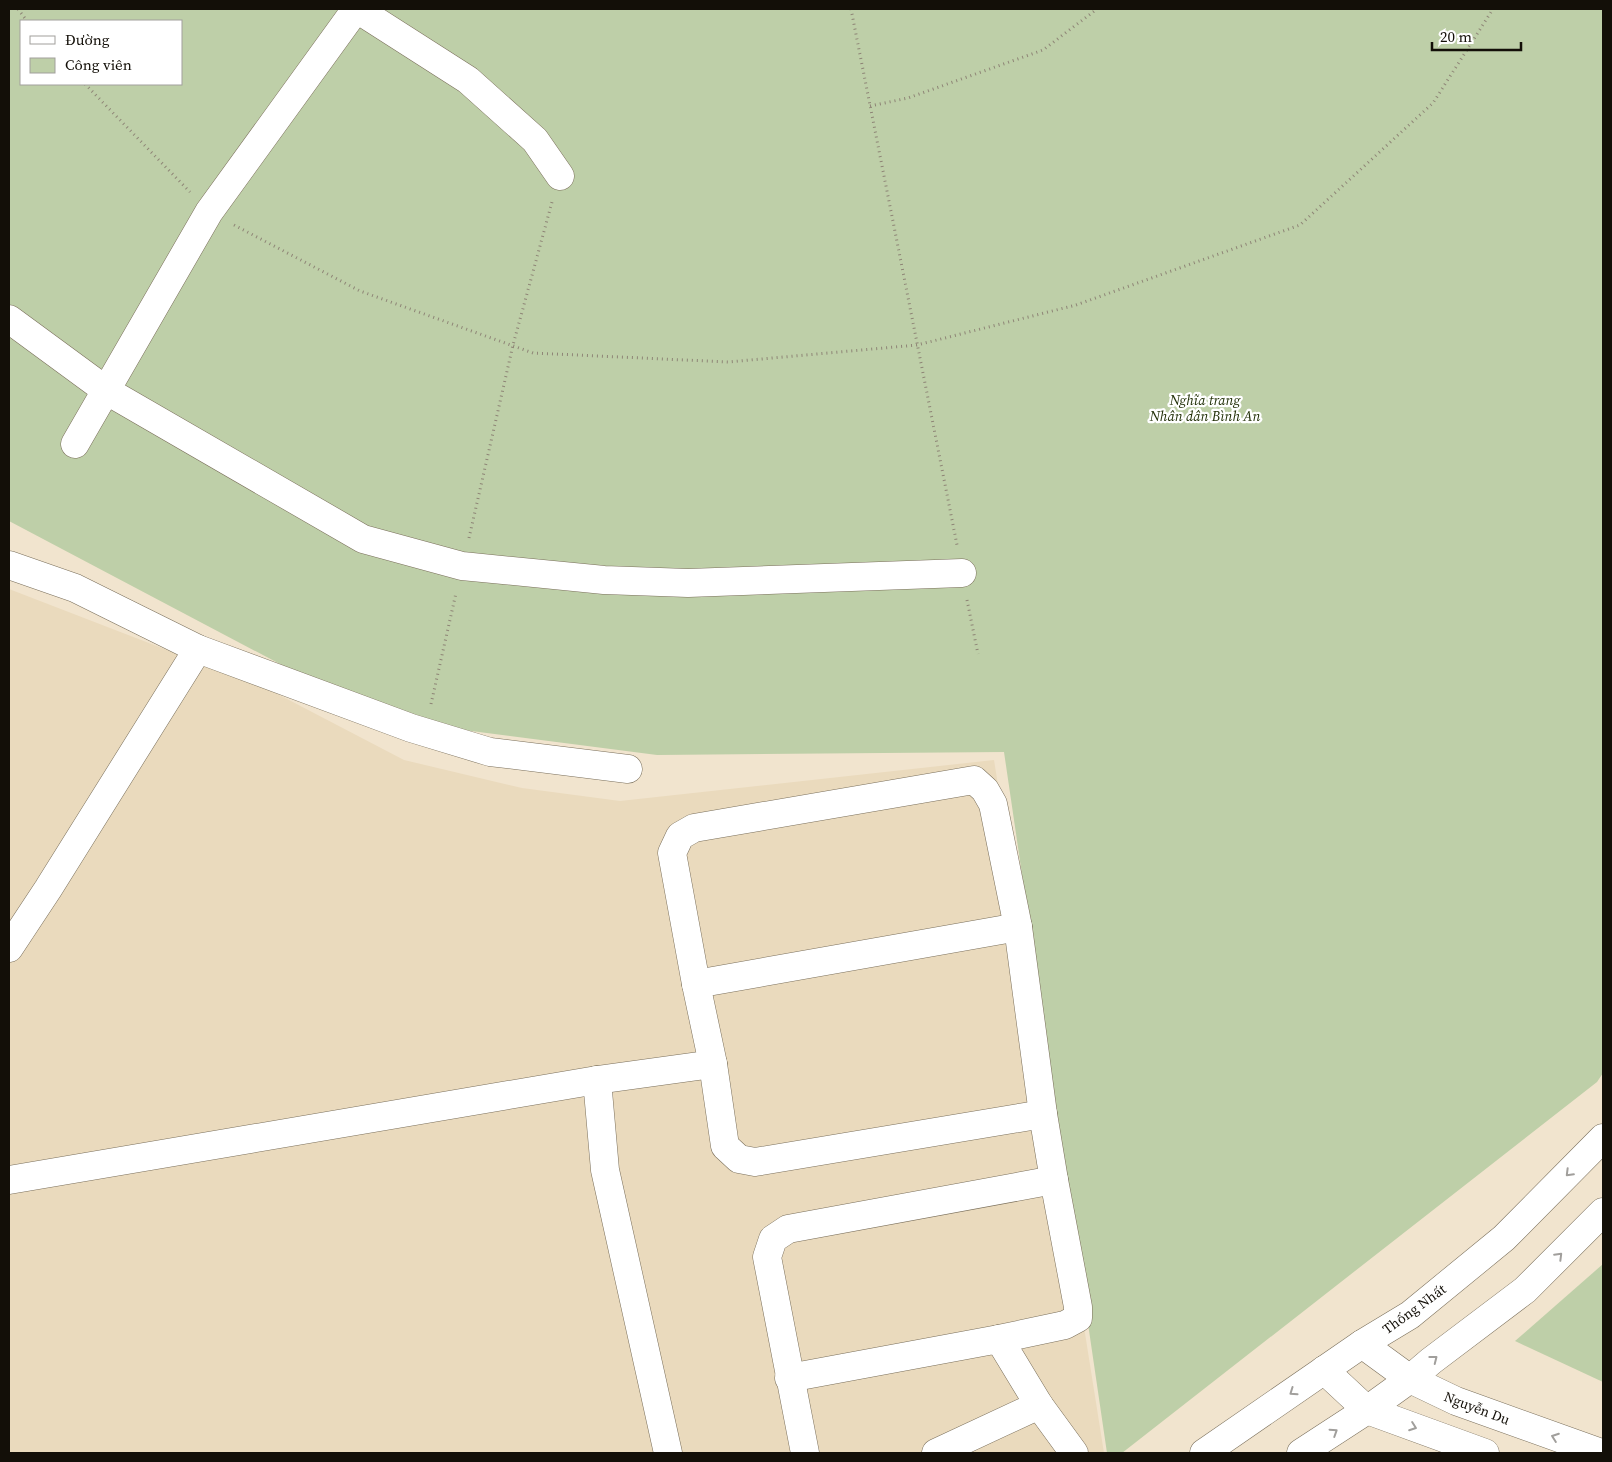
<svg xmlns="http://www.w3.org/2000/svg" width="1612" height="1462" viewBox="0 0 1612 1462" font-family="'Source Serif 4',serif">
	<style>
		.built { fill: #eadabd }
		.green { fill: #becfa8; fill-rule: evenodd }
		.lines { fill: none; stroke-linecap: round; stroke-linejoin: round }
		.minor-casing { stroke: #7a6f5b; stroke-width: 29 }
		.major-casing { stroke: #7a6f5b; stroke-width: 29 }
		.path { stroke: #8e8576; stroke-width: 3; stroke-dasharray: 1 4; stroke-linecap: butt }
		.minor { stroke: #fff; stroke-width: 28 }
		.major { stroke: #fff; stroke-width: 28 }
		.oneway { stroke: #a19f9c }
		.labels { text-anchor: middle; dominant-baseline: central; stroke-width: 4.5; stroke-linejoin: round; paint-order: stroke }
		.park-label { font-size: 14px; font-style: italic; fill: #223008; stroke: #fff }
		.street-label { font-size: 14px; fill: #130f08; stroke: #fff }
	</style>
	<rect width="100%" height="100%" fill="#f1e4ce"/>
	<polygon class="built" points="9,589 167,650 243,676 404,760 522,788 620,801 994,760 1104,1453 9,1453"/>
	<g class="green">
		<path d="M9,9H1603V1073L1597,1082L1122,1453H1107L1004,752L657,755L386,720L9,521ZM21,21H181V84H21Z"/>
		<polygon points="1603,1264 1603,1382 1515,1341"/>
	</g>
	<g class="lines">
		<g class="minor-casing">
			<g id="minor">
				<polyline points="357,9 468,80 535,140 560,176"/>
				<polyline points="9,319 107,391 363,539 462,566 604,580 688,583 962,573"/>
				<polyline points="75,444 209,212 356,9"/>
				<polyline points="9,565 75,588 198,649 411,728 490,752 628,769"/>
				<polyline points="9,948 48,889 198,649"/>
				<polyline points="696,984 672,853 680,836 694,828 974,780 985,790 993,804 1018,927 1043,1114"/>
				<polyline points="597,1080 605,1170 668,1453"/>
				<polyline points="9,1180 597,1080 713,1064"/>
				<polyline points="999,1339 1065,1325 1078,1318 1078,1307 1054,1180 1043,1114 755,1162 739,1159 725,1146 713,1064 696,984 1018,927"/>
				<polyline points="1362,1344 1410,1379 1456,1401 1601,1453"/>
				<polyline points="1324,1370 1367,1410 1485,1453"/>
				<polyline points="789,1378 999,1339 1039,1405 1074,1453"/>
				<polyline points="805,1453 767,1257 773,1239 788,1229 1054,1180"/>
				<polyline points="936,1453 1039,1405"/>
			</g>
		</g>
		<g class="major-casing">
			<g id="major">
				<polyline points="1204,1453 1362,1344 1410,1315 1504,1238 1603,1138"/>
				<polyline points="1301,1453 1367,1410 1410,1379 1431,1361 1525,1290 1603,1212"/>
			</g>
		</g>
		<g class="path">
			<polyline points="18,9 27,21"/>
			<polyline points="851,9 957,545"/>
			<polyline points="85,84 190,192"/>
			<polyline points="870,106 908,98 1043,50 1097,9"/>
			<polyline points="234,225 360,291 533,353 728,362 917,345 1076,305 1300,225 1433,103 1493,9"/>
			<polyline points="469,538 513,345 552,202"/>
			<polyline points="967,600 978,654"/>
			<polyline points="431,704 456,593"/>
		</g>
		<use href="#minor" class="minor"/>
		<use href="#major" class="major"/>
	</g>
	<defs><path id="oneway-chevron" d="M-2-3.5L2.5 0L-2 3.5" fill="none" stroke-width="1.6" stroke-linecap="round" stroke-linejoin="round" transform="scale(1.25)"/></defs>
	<g class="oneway">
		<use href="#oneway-chevron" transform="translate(1569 1173) rotate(135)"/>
		<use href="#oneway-chevron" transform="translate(1559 1256) rotate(-45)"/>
		<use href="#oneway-chevron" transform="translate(1434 1359) rotate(-38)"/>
		<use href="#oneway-chevron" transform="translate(1293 1392) rotate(145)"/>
		<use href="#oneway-chevron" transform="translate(1413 1427) rotate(20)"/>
		<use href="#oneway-chevron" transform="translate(1334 1432) rotate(-33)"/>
		<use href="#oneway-chevron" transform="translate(1555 1437) rotate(-160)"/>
	</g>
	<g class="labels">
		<g class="park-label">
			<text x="1205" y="400">Nghĩa trang<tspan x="1205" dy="16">Nhân dân Bình An</tspan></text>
		</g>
		<g class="street-label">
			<text transform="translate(1414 1309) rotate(-36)">Thống Nhất</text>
			<text transform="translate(1477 1408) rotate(21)">Nguyễn Du</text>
		</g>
	</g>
	<rect width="1612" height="1462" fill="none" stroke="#130f08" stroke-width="20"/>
	<rect x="20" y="20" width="162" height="65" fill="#ffffff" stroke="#a19f9c"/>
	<rect x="30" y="36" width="25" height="8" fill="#ffffff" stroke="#a19f9c"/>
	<text x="65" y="45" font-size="15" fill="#130f08">Đường</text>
	<rect x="30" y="58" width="25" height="15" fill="#becfa8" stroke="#a19f9c"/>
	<text x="65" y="70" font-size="15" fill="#130f08">Công viên</text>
	<path d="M1432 42v8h89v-8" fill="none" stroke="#130f08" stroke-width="2.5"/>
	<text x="1440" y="42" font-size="15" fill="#130f08" stroke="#ffffff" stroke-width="4" paint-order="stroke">20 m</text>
</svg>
